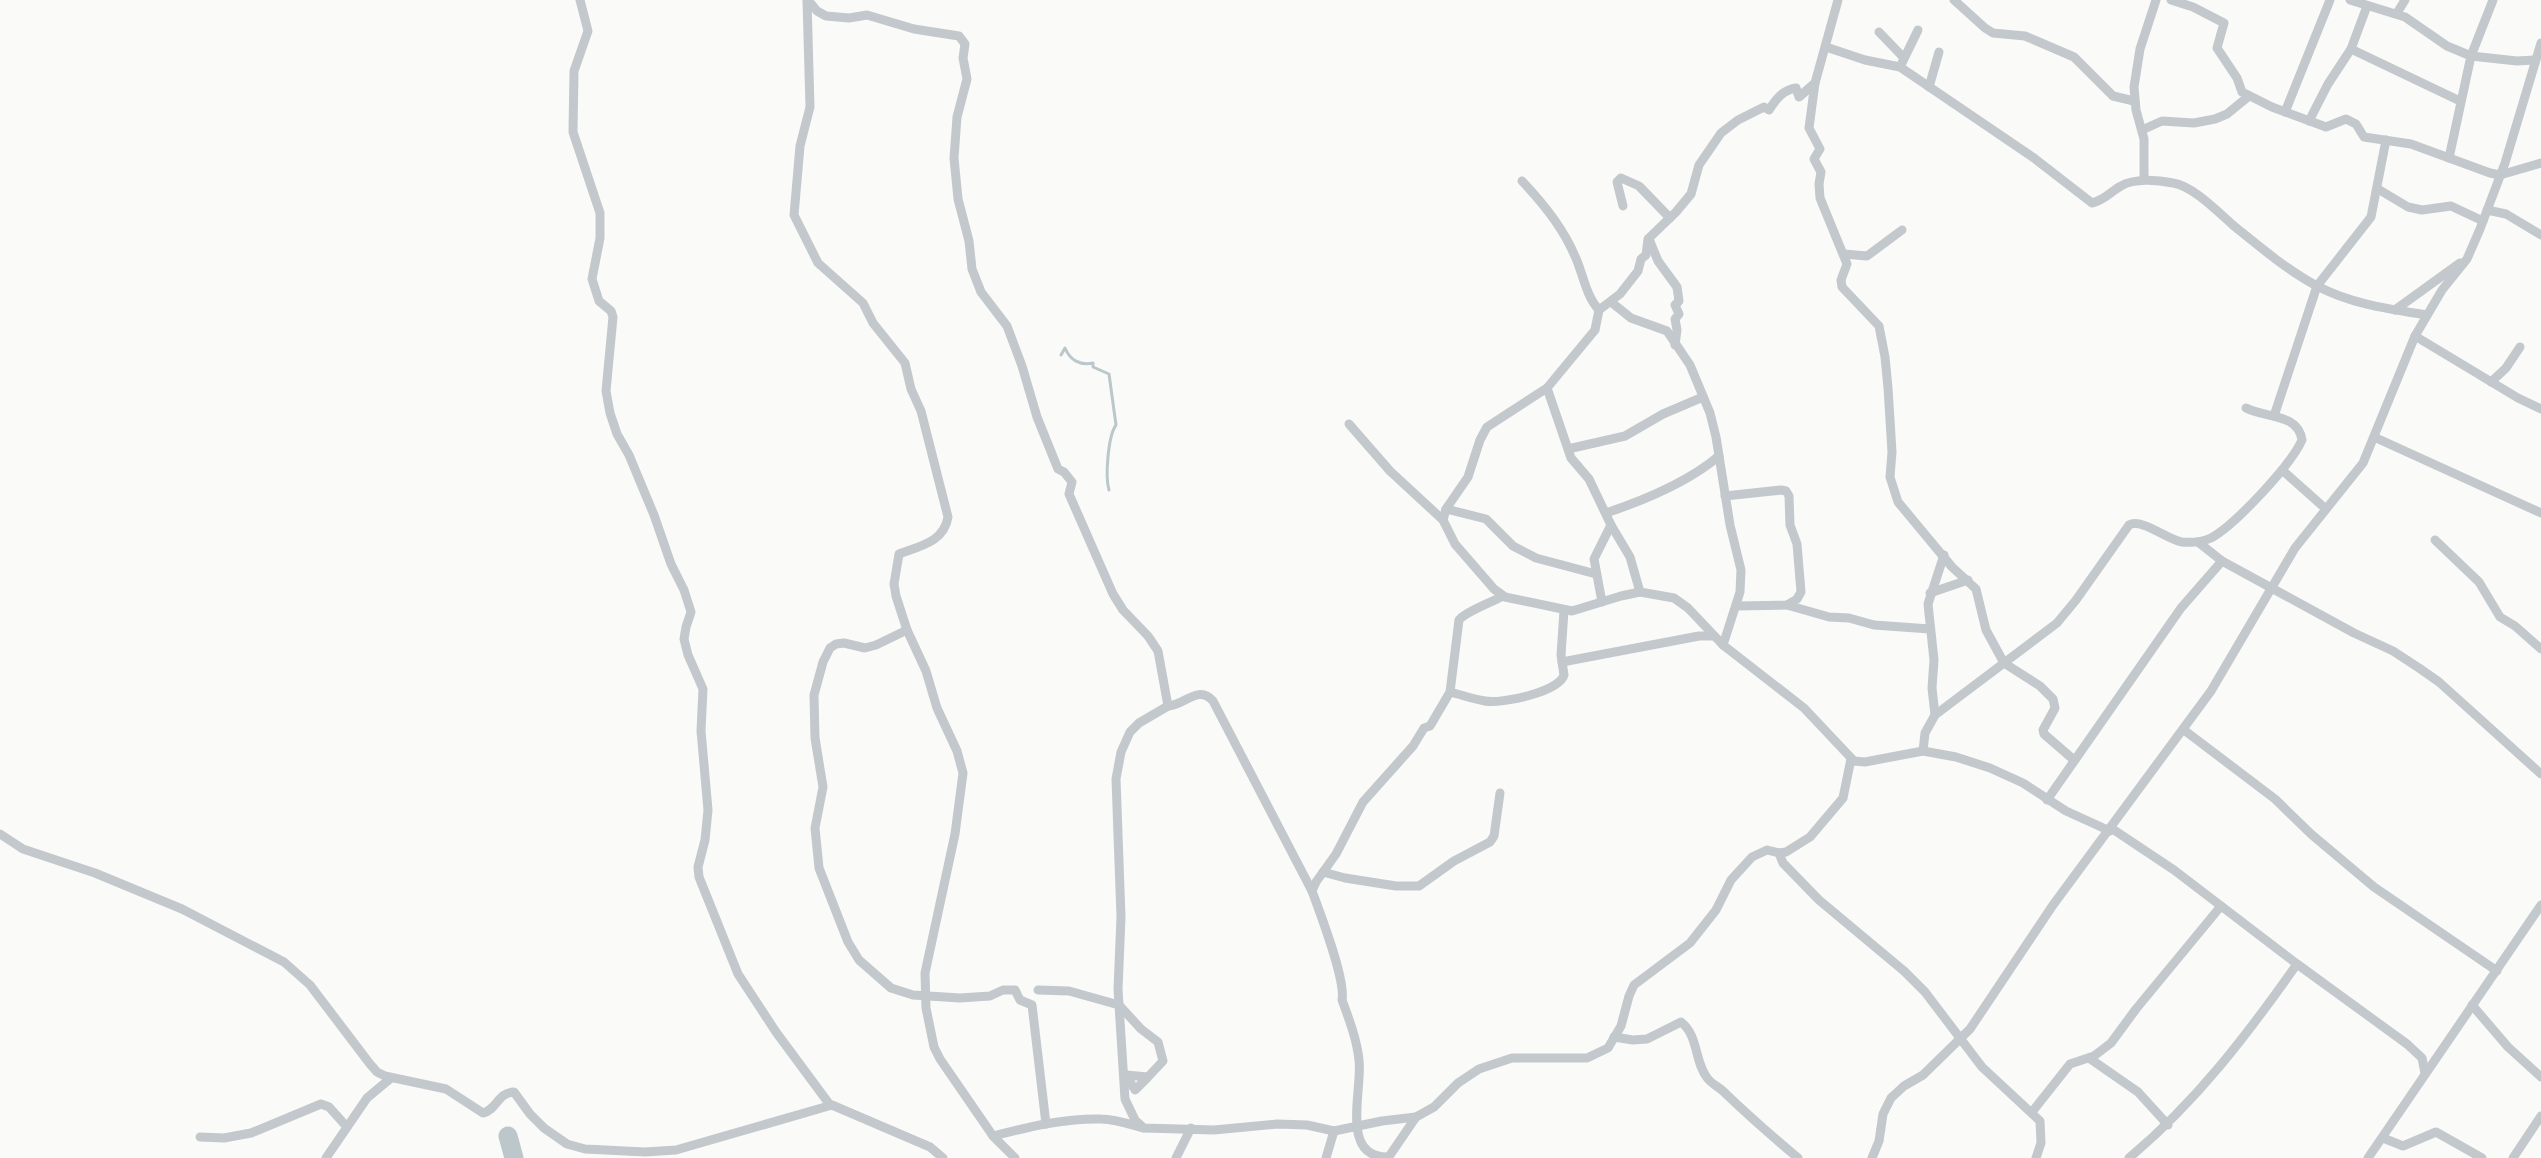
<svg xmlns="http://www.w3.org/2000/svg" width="2541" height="1158" viewBox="0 0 2541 1158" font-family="'Fira Sans',sans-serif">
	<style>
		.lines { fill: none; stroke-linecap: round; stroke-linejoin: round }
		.stream { stroke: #bbc7cb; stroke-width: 3 }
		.river { stroke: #bbc7cb; stroke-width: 19 }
		.minor { stroke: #c3c8cc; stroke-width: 9 }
	</style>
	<rect width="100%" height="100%" fill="#fafaf8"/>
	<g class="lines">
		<path class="stream" d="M1061,355L1065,348C1070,360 1080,366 1093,363V367L1109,374L1116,425C1108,436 1105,477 1109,490"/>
		<polyline class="river" points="508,1136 514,1158"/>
		<g class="minor">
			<polyline points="580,0 588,31 574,71 573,132 600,213 600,238 592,279 599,301 611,311 613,317 606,391 610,413 617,434 629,455 654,515 671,564 684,590 691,612 686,627 684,639 688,655 703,689 701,731 708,810 705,840 698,867 699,877 738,974 776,1032 830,1105"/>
			<path d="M807,0L810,107L800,146L794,215L818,263L863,303L873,323L905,363L911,389L921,411L948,517C944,542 920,546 899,554L894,584L896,596L907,630L926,671L937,708L957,751L963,773L955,834L925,973L926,1008L934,1047L940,1059L993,1136L1015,1158"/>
			<path d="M808,0L817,11L826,16L849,18L867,15L914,29L959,36L965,44L963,58L967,79L957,117L954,158L958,199L969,241L972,269L981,292L1007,326L1022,366L1037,417L1058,469L1064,472L1072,482L1069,494L1113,594L1123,610L1148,636L1158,651L1168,706C1184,706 1198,684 1213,701L1312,891"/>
			<path d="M1838,0L1815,83L1799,97L1796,88C1783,90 1776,99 1769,110L1764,107L1738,120L1721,133L1699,165L1691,194L1676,212L1648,239L1646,255L1641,259L1638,271L1620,294L1599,310L1595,330L1547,388L1487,427L1480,440L1468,477L1446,509L1443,520L1455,544L1494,589L1505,597L1572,611L1621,596L1640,592L1674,598L1688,608L1723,645L1804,708L1854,761L1865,762L1923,751L1956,757L1990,768L2023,783L2066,811L2110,831"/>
			<polyline points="1954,0 1985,28 1993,33 2025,36 2074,57 2113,96 2134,101"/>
			<polyline points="2171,0 2193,7 2224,23 2217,48 2237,78 2242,92 2272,107 2326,127 2346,119 2356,124 2364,137 2411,144 2490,173 2500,175 2541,163"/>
			<polyline points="2350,0 2405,17 2447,46 2471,56 2517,61 2535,60"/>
			<polyline points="2397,13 2405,0"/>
			<polyline points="1879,32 1904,58"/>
			<path d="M1826,47L1865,60L1900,67L2034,158L2092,203C2105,200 2110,192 2121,186C2134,178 2158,180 2173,183C2193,186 2218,212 2234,226C2260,247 2287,270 2317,286C2351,304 2389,309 2427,315"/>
			<polyline points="2351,49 2460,101"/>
			<polyline points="1900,67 1918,30"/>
			<polyline points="1815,83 1809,128 1820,149 1814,159 1821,172 1819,184 1820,198 1847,264 1841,280 1842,287 1879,326 1885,357 1888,388 1892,452 1890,477 1898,502 1952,567 1976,589 1986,630 2004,663 2040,686 2053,699 2055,708 2043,730 2044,734 2074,760"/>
			<polyline points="1929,87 1939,52"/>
			<polyline points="2285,112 2330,0"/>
			<polyline points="2309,121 2328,84 2351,49 2367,6"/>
			<polyline points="2142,130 2162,121 2194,123 2215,119 2227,114 2249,96"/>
			<polyline points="2449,158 2471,56 2493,0"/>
			<polyline points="2144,176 2144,139 2136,110 2134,87 2140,49 2156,0"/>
			<path d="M1522,181C1543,203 1562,226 1574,254C1583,272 1585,295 1599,310"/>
			<polyline points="2378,189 2408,207 2422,210 2451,206 2483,221"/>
			<polyline points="1623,206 1617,182 1621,178 1639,186 1670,218"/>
			<polyline points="2487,210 2506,214 2541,235"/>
			<polyline points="1649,239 1658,261 1677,287 1679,301 1675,305 1679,314 1675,319 1677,330 1675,345"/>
			<polyline points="1844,254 1867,256 1902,230"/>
			<polyline points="1611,302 1631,318 1667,331 1690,365 1710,413 1716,437 1730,525 1741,570 1740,592 1723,645"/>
			<polyline points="2395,310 2460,263"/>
			<polyline points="2415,336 2518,398 2541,409"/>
			<polyline points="2491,382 2506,368 2520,347"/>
			<polyline points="1547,388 1571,458 1589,479 1611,525 1630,557 1640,592"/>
			<polyline points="2274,416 2317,286 2371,217 2386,140"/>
			<polyline points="1349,424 1390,471 1443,520"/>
			<polyline points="2374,437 2541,513"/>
			<polyline points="1568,449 1625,436 1663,414 1703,397"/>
			<polyline points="2282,470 2326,509"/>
			<polyline points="1725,496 1781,490 1786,491 1789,496 1790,525 1797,544 1801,592 1797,599 1787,605 1736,606"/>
			<polyline points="1446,509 1486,519 1513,546 1536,558 1596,574"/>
			<path d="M1606,513C1645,500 1687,483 1719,456"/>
			<polyline points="2435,540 2479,582 2500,617 2515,626 2541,649"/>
			<polyline points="2198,542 2222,561 2354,633 2393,651 2419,668 2439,682 2541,774"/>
			<polyline points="1930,593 1968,580"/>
			<polyline points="1602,602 1594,559 1611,525"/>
			<polyline points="1787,605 1829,617 1849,618 1874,625 1930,629"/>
			<polyline points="907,630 876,645 865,648 844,643 836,644 830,648 823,662 814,695 815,738 823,787 815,828 819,868 848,942 859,960 891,988 913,995 960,998 990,996 1003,990 1015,990 1020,1000 1032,1005 1046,1124"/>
			<polyline points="1562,662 1699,636 1714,636"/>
			<path d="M1450,692C1462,695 1473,699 1485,701C1502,704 1559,692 1564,675L1561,655L1564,611"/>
			<polyline points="1168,706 1139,723 1130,732 1121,752 1116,779 1121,917 1118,989 1125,1099 1135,1120 1144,1128 1214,1130 1277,1124 1307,1125 1334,1131 1382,1121 1416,1117"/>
			<polyline points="1935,715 1932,688 1934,660 1928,604 1944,555"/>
			<polyline points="2184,730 2275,799 2311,834 2374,887 2497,971"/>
			<path d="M1923,751L1925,733L1935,715L2057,623L2076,600L2129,525C2142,518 2166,539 2182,542C2192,543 2202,542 2211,538C2235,525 2291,465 2302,440C2298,413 2265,418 2246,408"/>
			<polyline points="2047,800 2181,608 2222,561"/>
			<polyline points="2111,828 2174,870 2297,964 2407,1044 2422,1058 2425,1073"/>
			<path d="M0,834L23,849L95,873L182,909L284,962L310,985L370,1064L377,1072L385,1076L446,1089L483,1113C497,1110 497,1093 514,1092L530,1114L544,1128L567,1144L585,1149L645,1152L676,1150L832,1105L930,1147L943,1158"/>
			<polyline points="1779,853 1783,863 1819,900 1904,971 1925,992 1982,1067 2040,1121 2041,1143 2036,1158"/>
			<polyline points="1323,872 1345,878 1396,886 1419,886 1454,861 1490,842 1494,836 1500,793"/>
			<polyline points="1038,990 1069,991 1119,1005 1141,1029 1158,1042 1163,1061 1148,1077 1126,1075 1135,1090 1148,1077"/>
			<polyline points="2472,1005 2508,1047 2541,1077"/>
			<path d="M1614,1037L1633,1040L1647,1039L1681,1022C1699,1036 1694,1062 1708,1079C1713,1085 1721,1088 1726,1094C1749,1116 1773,1137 1798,1158"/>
			<polyline points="2089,1058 2138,1092 2168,1125"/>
			<polyline points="2032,1112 2070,1064 2094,1056 2111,1043 2136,1009 2221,906"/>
			<path d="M993,1136C1028,1127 1065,1118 1101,1119C1115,1119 1129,1124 1143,1128"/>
			<polyline points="200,1137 224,1138 251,1133 321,1104 329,1107 347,1127"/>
			<polyline points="2383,1138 2403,1146 2436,1132 2482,1158"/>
			<path d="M1388,1157C1339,1158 1363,1089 1359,1060C1357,1040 1349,1019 1342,1000C1346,980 1320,913 1312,891L1316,882L1336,854L1363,802L1413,746L1424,728L1430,726L1450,692L1459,620C1465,612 1492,602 1503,596"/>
			<polyline points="326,1158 367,1098 391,1078"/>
			<polyline points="1176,1158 1191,1128"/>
			<polyline points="1326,1158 1334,1131"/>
			<polyline points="1388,1158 1416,1117 1434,1107 1458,1083 1479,1069 1512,1058 1587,1058 1608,1048 1621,1026 1629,996 1634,985 1690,943 1716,910 1731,880 1752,857 1767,850 1779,853 1786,852 1810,837 1843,798 1851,759"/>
			<polyline points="1872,1158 1879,1141 1883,1114 1891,1098 1904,1086 1923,1075 1970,1029 2053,905 2211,691 2295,548 2363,463 2415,336 2442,290 2467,259 2480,229 2505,163 2541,43"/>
			<path d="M2129,1158C2196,1102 2247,1035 2297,964"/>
			<polyline points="2368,1158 2541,905"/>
			<polyline points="2513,1158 2541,1116"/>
		</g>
	</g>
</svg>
